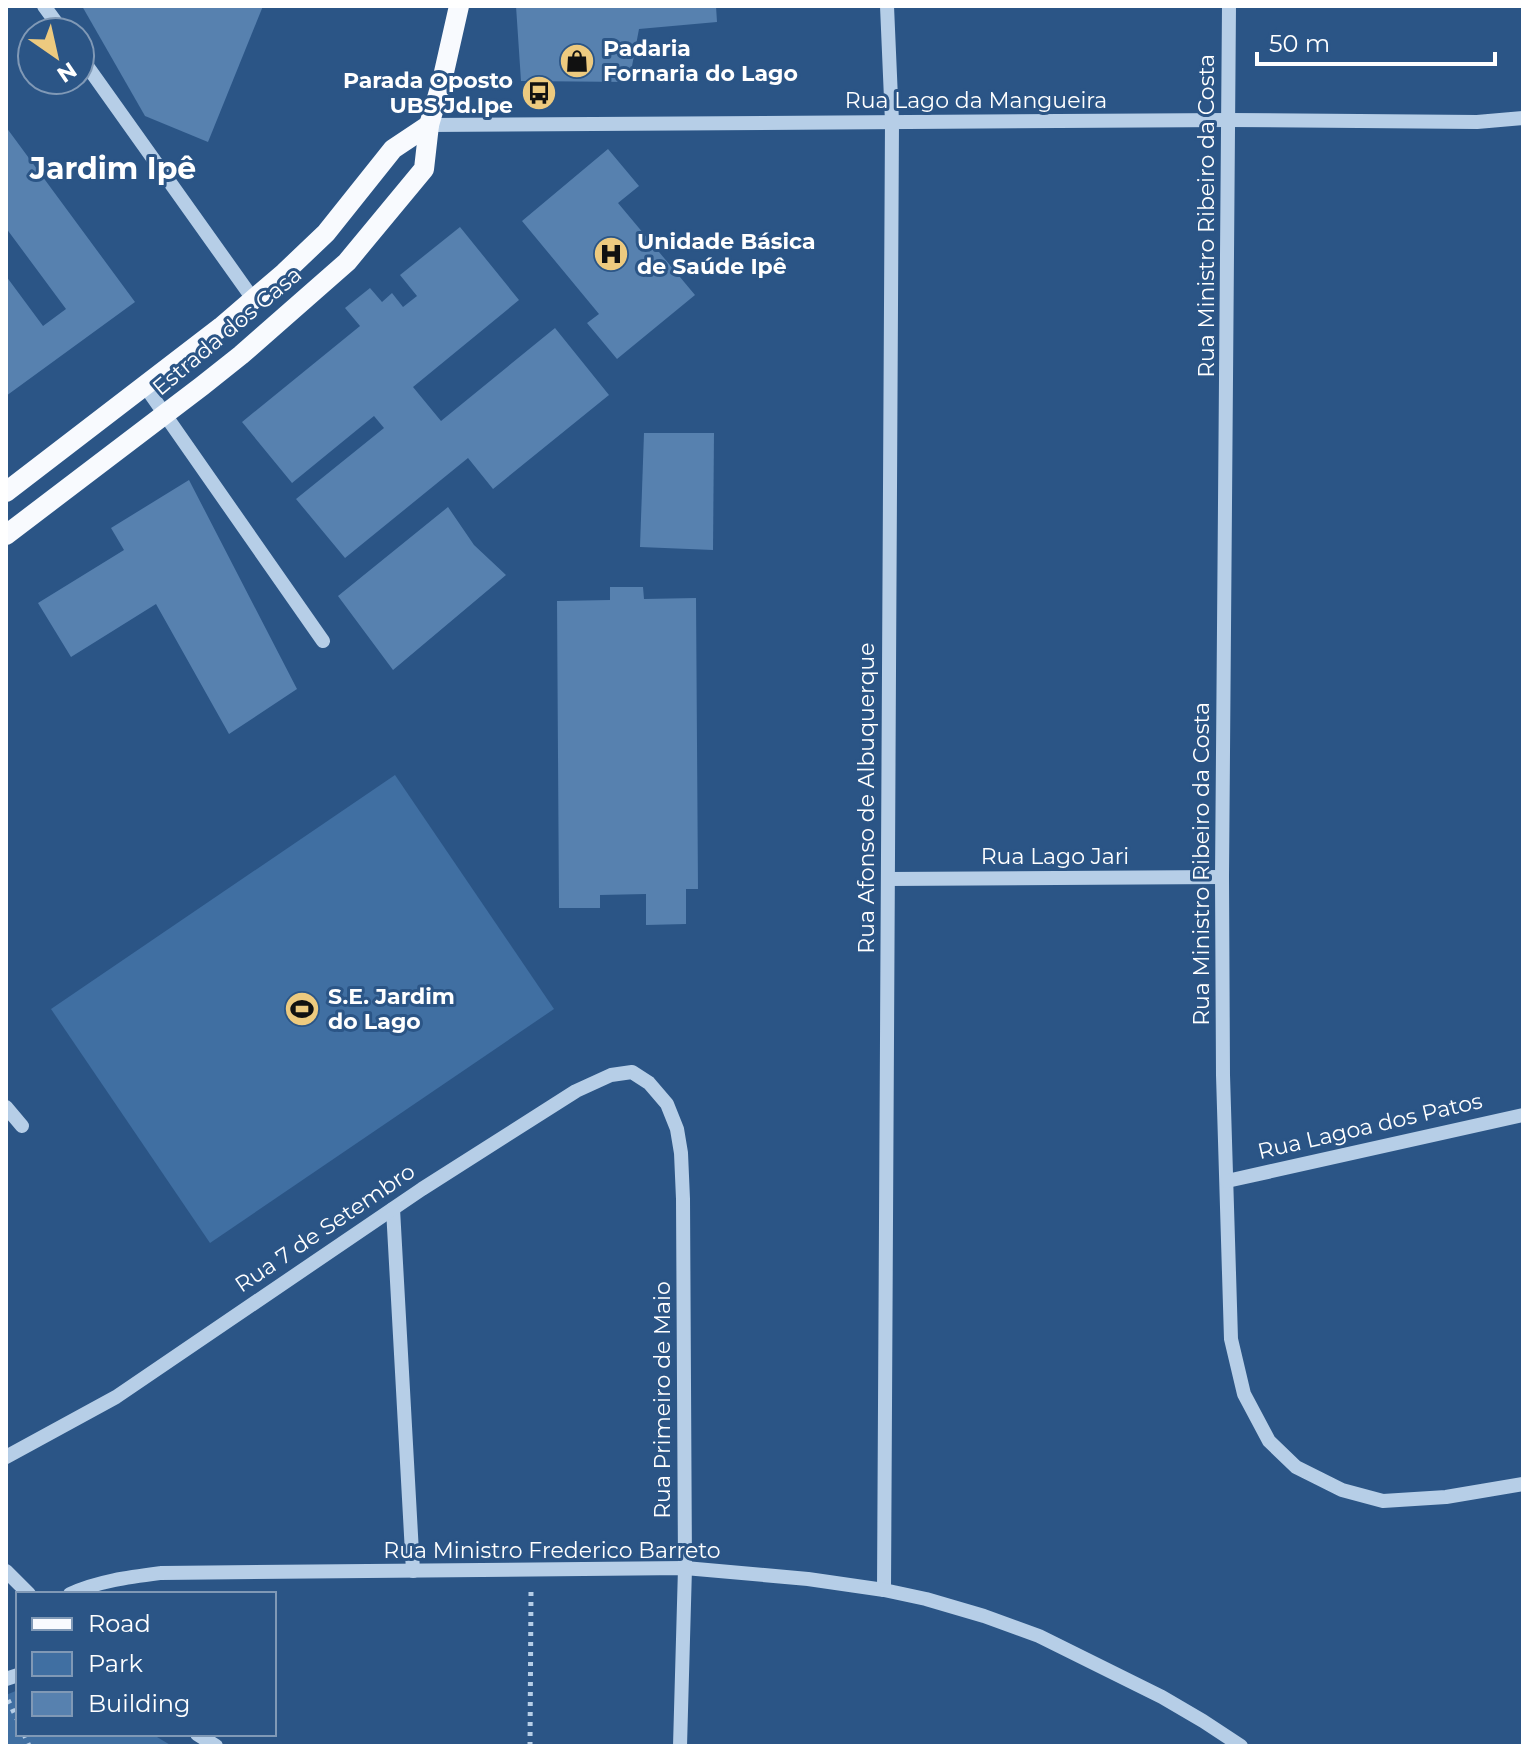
<svg xmlns="http://www.w3.org/2000/svg" width="1529" height="1752" viewBox="0 0 1529 1752" font-family="Montserrat,sans-serif">
	<style>
		.green { fill: #406fa2 }
		.building { fill: #5781af }
		.lines { fill: none; stroke-linecap: round; stroke-linejoin: round }
		.path { stroke: #b6cee7; stroke-width: 5; stroke-dasharray: 4 6; stroke-linecap: butt }
		.minor { stroke: #b6cee7; stroke-width: 14 }
		.major { stroke: #f8fafe; stroke-width: 20 }
		.labels { text-anchor: middle; dominant-baseline: central; stroke-width: 6; stroke-linejoin: round; paint-order: stroke }
		.poi-label { font-size: 22px; font-weight: bold; fill: #fff; stroke: #2b5586; text-anchor: start }
		.street-label { font-size: 22px; fill: #fff; stroke: #2b5586 }
		.district-label { font-size: 30px; font-weight: bold; fill: #fff; stroke: #2b5586 }
	</style>
	<rect width="100%" height="100%" fill="#2b5586"/>
	<g class="green">
		<polygon points="395,775 554,1009 210,1243 51,1009"/>
		<polygon points="18,1690 18,1734 152,1734 172,1746 6,1746 6,1695"/>
	</g>
	<g class="building">
		<polygon points="82,6 263,6 208,142 145,116"/>
		<polygon points="516,6 716,6 717,22 639,29 629,82 521,81"/>
		<polygon points="6,127 135,302 6,396 6,276 43,326 66,309 6,228"/>
		<polygon points="608,149 639,186 618,203 695,295 617,359 587,323 599,314 522,221"/>
		<polygon points="460,227 519,300 413,387 441,421 555,328 609,395 493,489 468,458 345,558 296,499 384,428 374,416 292,483 242,422 360,326 345,308 370,288 382,302 392,293 403,307 417,296 400,275"/>
		<polygon points="644,433 714,433 713,550 640,547"/>
		<polygon points="189,480 297,689 229,734 156,604 71,657 38,603 124,550 111,528"/>
		<polygon points="448,507 474,545 506,575 393,670 338,596"/>
		<polygon points="610,587 643,587 644,599 696,598 698,889 686,889 686,924 646,925 646,894 600,895 600,908 559,908 557,601 610,600"/>
	</g>
	<g class="lines">
		<g class="path">
			<polyline points="8,1700 18,1721"/>
			<polyline points="24,1734 29,1746"/>
			<polyline points="530,1746 531,1591"/>
		</g>
		<g class="minor">
			<polyline points="44,6 63,32"/>
			<polyline points="1229,6 1222,877 1223,1075 1231,1339 1244,1394 1269,1441 1296,1467 1342,1490 1383,1501 1446,1497 1523,1484"/>
			<polyline points="80,56 253,299"/>
			<polyline points="429,125 1229,120 1477,122 1523,118"/>
			<polyline points="145,386 323,641"/>
			<polyline points="888,879 1222,877"/>
			<polyline points="6,1107 22,1126"/>
			<polyline points="1227,1181 1523,1115"/>
			<polyline points="393,1209 413,1571"/>
			<polyline points="6,1457 116,1397 422,1189 576,1091 611,1075 632,1072 649,1083 667,1104 677,1129 681,1153 683,1199 685,1568 680,1746"/>
			<polyline points="6,1571 29,1594"/>
			<polyline points="884,1590 892,122 887,6"/>
			<path d="M70,1594C98,1581 130,1577 161,1573L685,1568L808,1579L884,1590L926,1599L984,1616L1039,1636L1162,1697L1203,1721L1241,1746"/>
			<polyline points="6,1679 18,1675"/>
			<polyline points="197,1734 216,1746"/>
		</g>
		<g class="major">
			<polyline points="6,492 221,327 284,273 326,233 393,149 429,125"/>
			<polyline points="6,535 202,386 241,355 347,262 424,169 429,125 442,81 459,6"/>
		</g>
	</g>
	<defs>
		<g id="shop-disc" transform="scale(1.8)"><circle r="9.5" fill="#edca7f" stroke="#2b5586"/><path d="M-5-2.5h2.3a2.7 3.5 0 0 1 5.4 0H5L5.5 6h-11ZM-1.5-2.5h3a1.5 2.3 0 0 0-3 0Z" fill="#111"/></g>
		<g id="bus-disc" transform="scale(1.8)"><circle r="9.5" fill="#edca7f" stroke="#2b5586"/><path d="M-5-6H5V4H4V6H2V4H-2V6H-4V4H-5ZM-3.5-4V0h7V-4ZM-3.5 1.2v1.5H-2V1.2ZM2 1.2v1.5H3.5V1.2Z" fill="#111"/></g>
		<g id="hospital-disc" transform="scale(1.8)"><circle r="9.5" fill="#edca7f" stroke="#2b5586"/><path d="M-5-5h3v3.5h4V-5h3V5h-3V1.5h-4V5h-3Z" fill="#111"/></g>
		<g id="stadium-disc" transform="scale(1.8)"><circle r="9.5" fill="#edca7f" stroke="#2b5586"/><path d="M0-5a6.5 5 0 1 0 0 10a6.5 5 0 1 0 0-10ZM-3.5-1.8h7v3.6h-7Z" fill="#111"/></g>
	</defs>
	<g fill-rule="evenodd">
		<use href="#shop-disc" x="577" y="61"/>
		<use href="#bus-disc" x="539" y="93"/>
		<use href="#hospital-disc" x="611" y="254"/>
		<use href="#stadium-disc" x="302" y="1009"/>
	</g>
	<g class="labels">
		<g class="poi-label">
			<text x="603" y="48">Padaria<tspan x="603" dy="25">Fornaria do Lago</tspan></text>
			<text x="513" y="80" text-anchor="end">Parada Oposto<tspan x="513" dy="25">UBS Jd.Ipe</tspan></text>
			<text x="637" y="241">Unidade Básica<tspan x="637" dy="25">de Saúde Ipê</tspan></text>
			<text x="328" y="996">S.E. Jardim<tspan x="328" dy="25">do Lago</tspan></text>
		</g>
		<g class="street-label">
			<text x="976" y="100">Rua Lago da Mangueira</text>
			<text transform="translate(1206 216) rotate(-90)">Rua Ministro Ribeiro da Costa</text>
			<text transform="translate(227 331) rotate(-40)">Estrada dos Casa</text>
			<text transform="translate(866 798) rotate(-90)">Rua Afonso de Albuquerque</text>
			<text x="1055" y="856">Rua Lago Jari</text>
			<text transform="translate(1201 864) rotate(-90)">Rua Ministro Ribeiro da Costa</text>
			<text transform="translate(1370 1126) rotate(-13)">Rua Lagoa dos Patos</text>
			<text transform="translate(325 1228) rotate(-34)">Rua 7 de Setembro</text>
			<text transform="translate(662 1400) rotate(-90)">Rua Primeiro de Maio</text>
			<text x="552" y="1550">Rua Ministro Frederico Barreto</text>
		</g>
		<g class="district-label">
			<text x="113" y="168">Jardim Ipê</text>
		</g>
	</g>
	<rect width="1529" height="1752" fill="none" stroke="#ffffff" stroke-width="16"/>
	<rect x="16" y="1592" width="260" height="144" fill="#2b5586" stroke="#8099b6" stroke-width="2"/>
	<rect x="32" y="1618" width="40" height="12" fill="#f8fafe" stroke="#8099b6" stroke-width="2"/>
	<text x="88" y="1632" font-size="24" fill="#ffffff">Road</text>
	<rect x="32" y="1652" width="40" height="24" fill="#406fa2" stroke="#8099b6" stroke-width="2"/>
	<text x="88" y="1672" font-size="24" fill="#ffffff">Park</text>
	<rect x="32" y="1692" width="40" height="24" fill="#5781af" stroke="#8099b6" stroke-width="2"/>
	<text x="88" y="1712" font-size="24" fill="#ffffff">Building</text>
	<g transform="translate(56 56) rotate(146)"><circle r="38" fill="#2b5586" stroke="#8099b6" stroke-width="2"/>
	<path d="M0-6L14 30L0 20L-14 30Z" fill="#edca7f"/>
	<text y="-12" font-size="22" font-weight="bold" text-anchor="middle" fill="#ffffff">N</text>
	</g>
	<path d="M1257 52v12h238v-12" fill="none" stroke="#ffffff" stroke-width="4"/>
	<text x="1269" y="52" font-size="24" fill="#ffffff" stroke="#2b5586" stroke-width="6" paint-order="stroke">50 m</text>
</svg>
